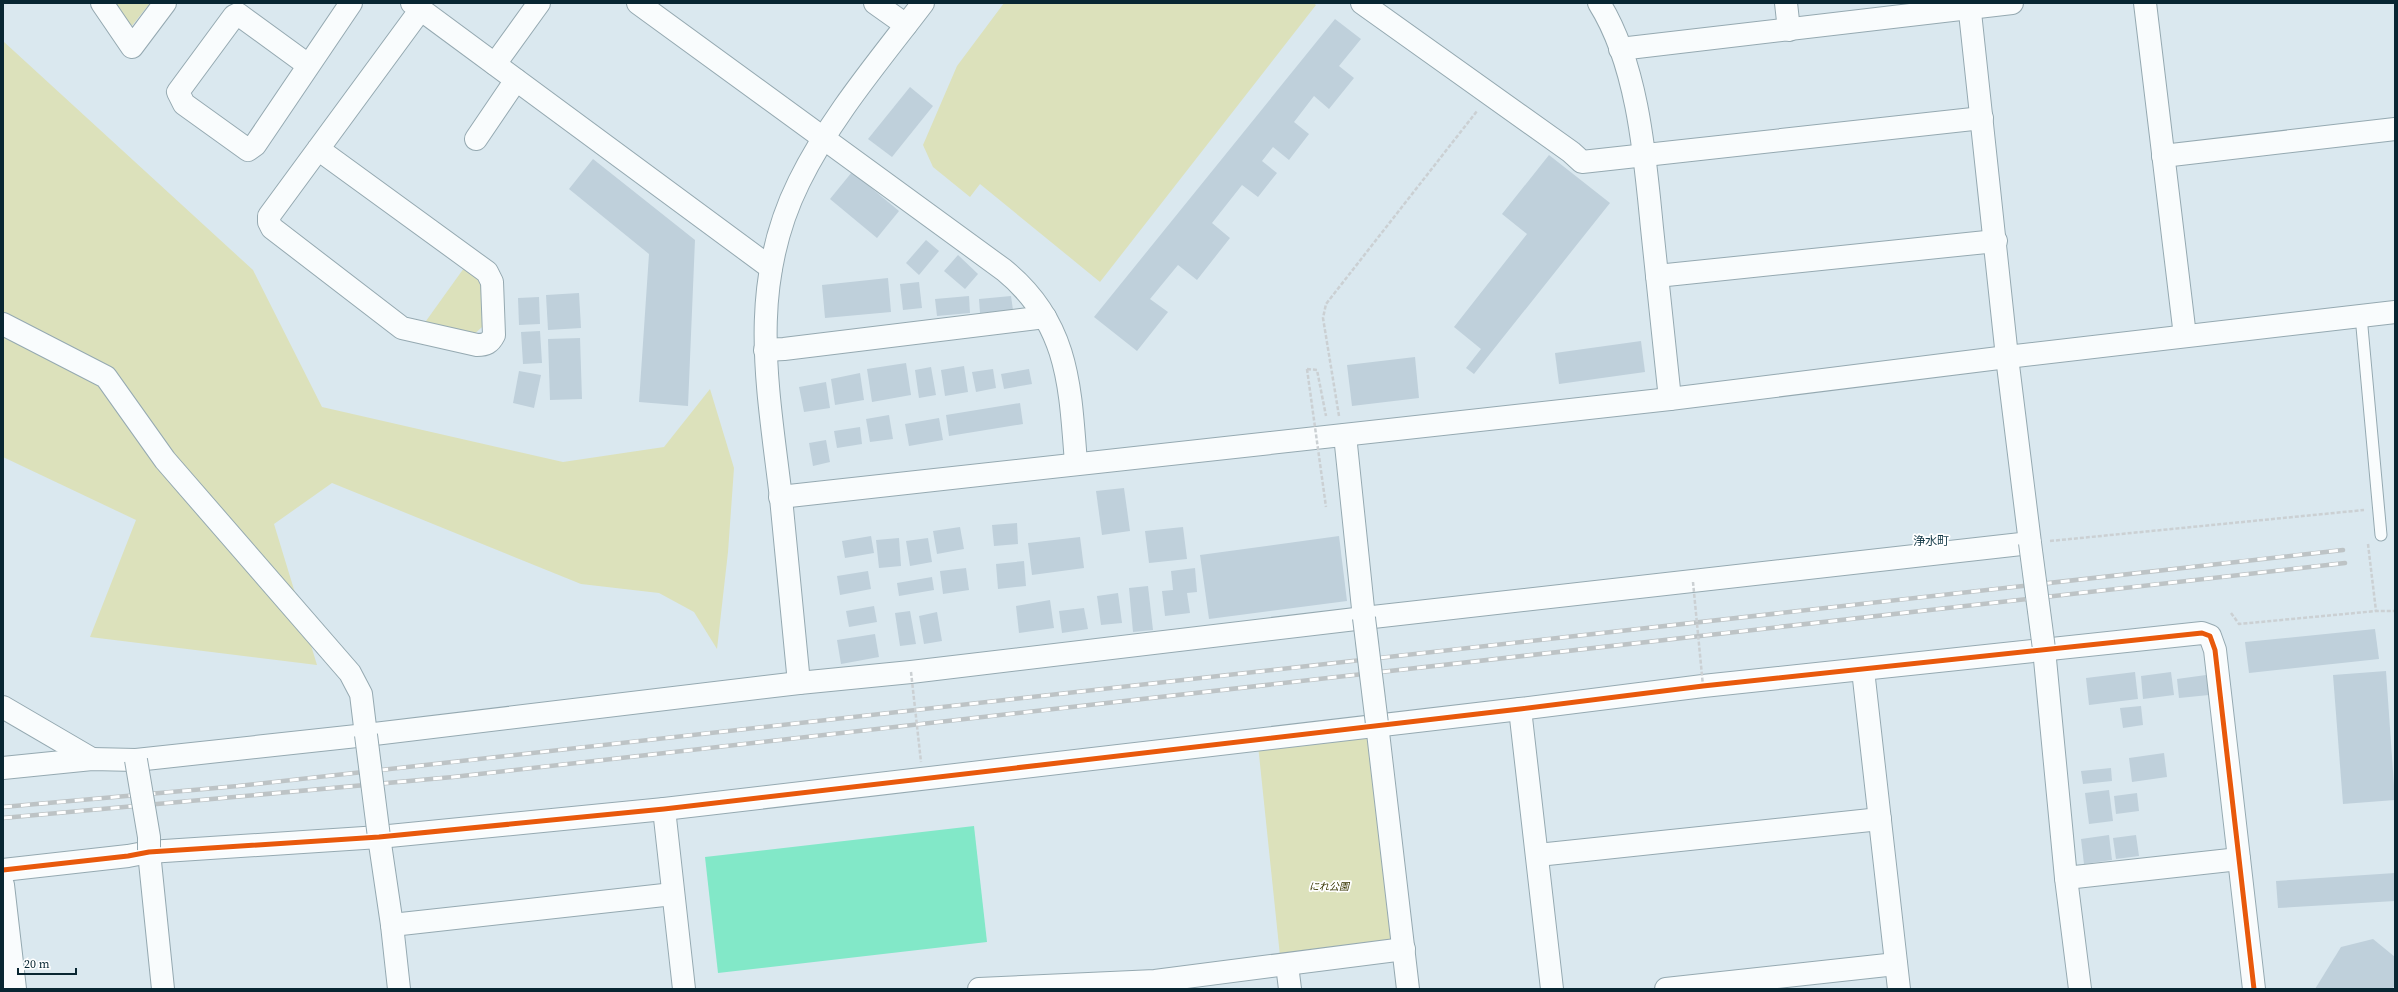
<svg xmlns="http://www.w3.org/2000/svg" width="2398" height="992" viewBox="0 0 2398 992" font-family="'Source Serif 4','Noto Sans JP',serif">
	<style>
		.green { fill: #dce1bb }
		.water { fill: #82e8c8 }
		.building { fill: #bfd0db }
		.lines { fill: none; stroke-linecap: round; stroke-linejoin: round }
		.lane-casing { stroke: #95a9b1; stroke-width: 13 }
		.street-casing { stroke: #95a9b1; stroke-width: 24 }
		.secondary-casing { stroke: #95a9b1; stroke-width: 24 }
		.path { stroke: #cbd0d3; stroke-width: 2.5; stroke-dasharray: 4 2; stroke-linecap: butt }
		.lane { stroke: #f9fcfd; stroke-width: 11 }
		.street { stroke: #f9fcfd; stroke-width: 22 }
		.secondary { stroke: #f9fcfd; stroke-width: 22 }
		.rail-casing { stroke: #bdc3c5; stroke-width: 4.5 }
		.rail { stroke: #fff; stroke-width: 3; stroke-dasharray: 9; stroke-linecap: butt }
		.street-bridge-casing { stroke: #95a9b1; stroke-width: 24; stroke-linecap: butt }
		.path-bridge { stroke: #cbd0d3; stroke-width: 2.5; stroke-dasharray: 4 2; stroke-linecap: butt }
		.street-bridge { stroke: #f9fcfd; stroke-width: 22 }
		.cycleway-casing { stroke: #fff; stroke-width: 8 }
		.cycleway { stroke: #e8590c; stroke-width: 5 }
		.labels { text-anchor: middle; dominant-baseline: central; stroke-width: 3.5; stroke-linejoin: round; paint-order: stroke }
		.park-label { font-size: 10px; font-style: italic; fill: #373501; stroke: #fff }
		.quarter-label { font-size: 12px; fill: #143a48; stroke: #fff }
	</style>
	<rect width="100%" height="100%" fill="#dae8ef"/>
	<g class="green">
		<polygon points="111,3 150,3 127,32"/>
		<polygon points="1004,3 1313,3 1316,5 1100,282 980,184 970,197 933,167 923,145 957,66"/>
		<polygon points="3,41 253,270 322,407 563,462 664,447 710,389 734,468 728,552 717,649 694,612 659,593 581,584 332,483 274,524 317,665 90,637 136,520 3,457"/>
		<polygon points="464,268 481,280 482,327 470,338 421,328"/>
		<polygon points="1368,733 1392,942 1280,956 1258,745"/>
	</g>
	<polygon class="water" points="974,826 987,942 718,973 705,857"/>
	<g class="building">
		<polygon points="1335,19 1361,39 1339,66 1354,78 1329,109 1314,96 1294,122 1309,134 1289,160 1273,147 1262,161 1277,173 1258,197 1242,185 1212,223 1230,238 1197,280 1178,265 1150,299 1168,312 1137,351 1094,317"/>
		<polygon points="910,87 933,106 892,157 868,139"/>
		<polygon points="1549,155 1610,203 1474,374 1466,368 1481,349 1454,327 1527,234 1502,214"/>
		<polygon points="593,159 695,240 688,406 639,402 649,254 569,189"/>
		<polygon points="852,172 899,211 877,238 830,199"/>
		<polygon points="926,240 939,251 919,275 906,263"/>
		<polygon points="958,255 978,274 965,289 944,271"/>
		<polygon points="888,278 891,312 825,318 822,285"/>
		<polygon points="919,282 922,308 903,310 900,284"/>
		<polygon points="579,293 581,328 548,330 546,295"/>
		<polygon points="969,296 970,313 937,316 935,299"/>
		<polygon points="1011,296 1013,310 980,313 979,299"/>
		<polygon points="539,297 540,324 519,325 518,298"/>
		<polygon points="540,331 542,363 523,364 521,332"/>
		<polygon points="580,338 582,399 550,400 548,339"/>
		<polygon points="1641,341 1645,372 1559,384 1555,353"/>
		<polygon points="1415,357 1419,398 1352,406 1347,365"/>
		<polygon points="906,363 911,395 872,402 867,369"/>
		<polygon points="964,366 968,392 945,396 941,370"/>
		<polygon points="931,367 936,395 919,398 915,370"/>
		<polygon points="993,369 996,388 976,392 972,372"/>
		<polygon points="1029,369 1032,384 1004,389 1001,374"/>
		<polygon points="519,371 541,375 534,408 513,403"/>
		<polygon points="860,373 864,400 835,405 831,379"/>
		<polygon points="826,382 830,408 804,412 799,387"/>
		<polygon points="1020,403 1023,424 949,436 946,415"/>
		<polygon points="889,415 893,439 870,442 866,419"/>
		<polygon points="939,418 943,440 909,446 905,424"/>
		<polygon points="860,427 862,444 837,448 834,431"/>
		<polygon points="826,440 830,462 813,466 809,443"/>
		<polygon points="1124,488 1130,531 1102,535 1096,491"/>
		<polygon points="1017,523 1018,544 994,546 992,525"/>
		<polygon points="960,527 964,549 937,554 933,531"/>
		<polygon points="1183,527 1187,559 1149,563 1145,531"/>
		<polygon points="871,536 874,553 845,558 842,541"/>
		<polygon points="1339,536 1347,601 1209,619 1200,555"/>
		<polygon points="1080,537 1084,568 1032,575 1028,543"/>
		<polygon points="899,538 901,566 879,568 876,540"/>
		<polygon points="928,538 932,562 910,566 906,541"/>
		<polygon points="1024,561 1026,586 998,589 996,564"/>
		<polygon points="966,568 969,590 943,594 940,571"/>
		<polygon points="1195,568 1197,592 1187,593 1190,613 1165,616 1162,591 1173,590 1171,571"/>
		<polygon points="868,571 871,589 840,595 837,576"/>
		<polygon points="932,577 934,590 899,596 897,583"/>
		<polygon points="1148,586 1153,630 1133,632 1129,588"/>
		<polygon points="1118,593 1122,623 1101,625 1097,596"/>
		<polygon points="1050,600 1054,628 1019,633 1016,606"/>
		<polygon points="874,606 877,622 849,627 846,611"/>
		<polygon points="1084,608 1088,629 1062,633 1059,611"/>
		<polygon points="910,611 916,644 900,646 895,613"/>
		<polygon points="937,612 942,641 924,644 919,616"/>
		<polygon points="2375,629 2379,659 2249,673 2245,642"/>
		<polygon points="875,634 879,657 841,664 837,640"/>
		<polygon points="2386,671 2395,800 2343,804 2333,675"/>
		<polygon points="2135,672 2138,699 2089,705 2086,678"/>
		<polygon points="2171,672 2174,695 2143,699 2141,676"/>
		<polygon points="2206,675 2209,695 2179,698 2177,679"/>
		<polygon points="2141,706 2143,725 2123,728 2120,708"/>
		<polygon points="2164,753 2167,777 2132,782 2129,758"/>
		<polygon points="2111,768 2112,781 2083,784 2081,771"/>
		<polygon points="2109,790 2113,821 2089,824 2085,793"/>
		<polygon points="2137,793 2139,811 2116,814 2114,796"/>
		<polygon points="2109,835 2112,860 2084,864 2081,839"/>
		<polygon points="2136,835 2139,856 2116,859 2113,838"/>
		<polygon points="2395,873 2395,901 2278,908 2276,881"/>
		<polygon points="2373,939 2395,957 2395,985 2392,989 2315,989 2341,947"/>
	</g>
	<g class="lines">
		<g class="lane-casing">
			<polyline id="lane" points="2361,316 2381,535"/>
		</g>
		<g class="street-casing">
			<g id="street">
				<polyline points="102,3 132,47 165,3"/>
				<polyline points="412,3 771,268"/>
				<path d="M638,3L1004,270C1069,323 1070,386 1076,463"/>
				<polyline points="875,3 906,25"/>
				<polyline points="1362,3 1571,152 1582,162 1982,118"/>
				<path d="M1599,3C1638,65 1645,157 1652,228C1658,285 1664,342 1670,399"/>
				<polyline points="1786,3 1789,30"/>
				<polyline points="2145,3 2185,336"/>
				<polyline points="1620,49 2012,3"/>
				<polyline points="495,64 539,3"/>
				<polyline points="308,65 238,14 234,16 178,92 184,104 248,150 255,145 351,3"/>
				<polyline points="476,139 516,80"/>
				<path d="M318,149L487,272L492,282L494,335C490,343 486,345 477,345L402,328L272,228L269,222V216L421,9"/>
				<polyline points="2163,156 2395,129"/>
				<polyline points="1657,276 1996,241"/>
				<polyline points="3,324 106,377 165,460 350,673 361,694 366,735"/>
				<polyline points="765,350 784,349 1045,317"/>
				<polyline points="1345,435 1364,618"/>
				<polyline points="2044,649 2066,878 2080,989"/>
				<polyline points="1863,670 1899,989"/>
				<path d="M799,683C793,621 787,559 781,498C768,388 747,287 799,182C831,117 879,61 923,3"/>
				<polyline points="3,707 92,759"/>
				<polyline points="1520,709 1552,989"/>
				<polyline points="1377,724 1408,989"/>
				<polyline points="3,768 92,759 136,760 366,735 799,683 911,672 1364,618 2030,543 2007,357 1969,3"/>
				<polyline points="664,809 684,989"/>
				<polyline points="379,837 392,925 399,989"/>
				<polyline points="1538,855 1880,819"/>
				<polyline points="3,870 128,856 149,852 379,837 664,809 1520,709 1703,686 2202,633 2210,636 2215,650 2254,989"/>
				<polyline points="2066,878 2239,859"/>
				<polyline points="3,885 15,989"/>
				<polyline points="392,925 673,894"/>
				<polyline points="1287,965 1290,989"/>
				<polyline points="979,989 1155,981 1404,949"/>
				<polyline points="1666,989 1896,964"/>
			</g>
		</g>
		<g class="secondary-casing">
			<g id="secondary">
				<polyline points="780,497 1670,399 2007,357 2395,312"/>
				<polyline points="149,852 163,989"/>
			</g>
		</g>
		<g class="path">
			<polyline points="1307,369 1317,370 1326,416"/>
			<polyline points="1339,416 1323,318 1326,304 1477,111"/>
			<polyline points="2050,541 2364,510"/>
			<polyline points="2368,544 2376,611"/>
			<polyline points="2231,613 2239,624 2376,611 2395,611"/>
		</g>
		<use href="#lane" class="lane"/>
		<use href="#street" class="street"/>
		<use href="#secondary" class="secondary"/>
		<g class="rail-casing">
			<g id="rail">
				<polyline points="3,807 238,786 2343,550"/>
				<polyline points="3,818 453,777 2345,563"/>
			</g>
		</g>
		<use href="#rail" class="rail"/>
		<g class="street-bridge-casing">
			<g id="street-bridge">
				<polyline points="2030,543 2044,649"/>
				<polyline points="1364,618 1377,724"/>
				<polyline points="366,735 379,837"/>
				<polyline points="136,760 149,837 149,852"/>
			</g>
		</g>
		<g class="path-bridge">
			<polyline points="1307,369 1326,507"/>
			<polyline points="1693,582 1703,686"/>
			<polyline points="911,672 921,762"/>
		</g>
		<use href="#street-bridge" class="street-bridge"/>
		<g class="cycleway-casing">
			<polyline id="cycleway" points="3,870 128,856 149,852 379,837 664,809 1520,709 1703,686 2202,633 2210,636 2215,650 2254,989"/>
		</g>
		<use href="#cycleway" class="cycleway"/>
	</g>
	<g class="labels">
		<g class="park-label">
			<text x="1329" y="886">にれ公園</text>
		</g>
		<g class="quarter-label">
			<text x="1931" y="541">浄水町</text>
		</g>
	</g>
	<rect width="2398" height="992" fill="none" stroke="#082632" stroke-width="8"/>
	<path d="M18 968v6h58v-6" fill="none" stroke="#082632" stroke-width="2"/>
	<text x="24" y="968" font-size="12" fill="#082632" stroke="#ffffff" stroke-width="3" paint-order="stroke">20 m</text>
</svg>
